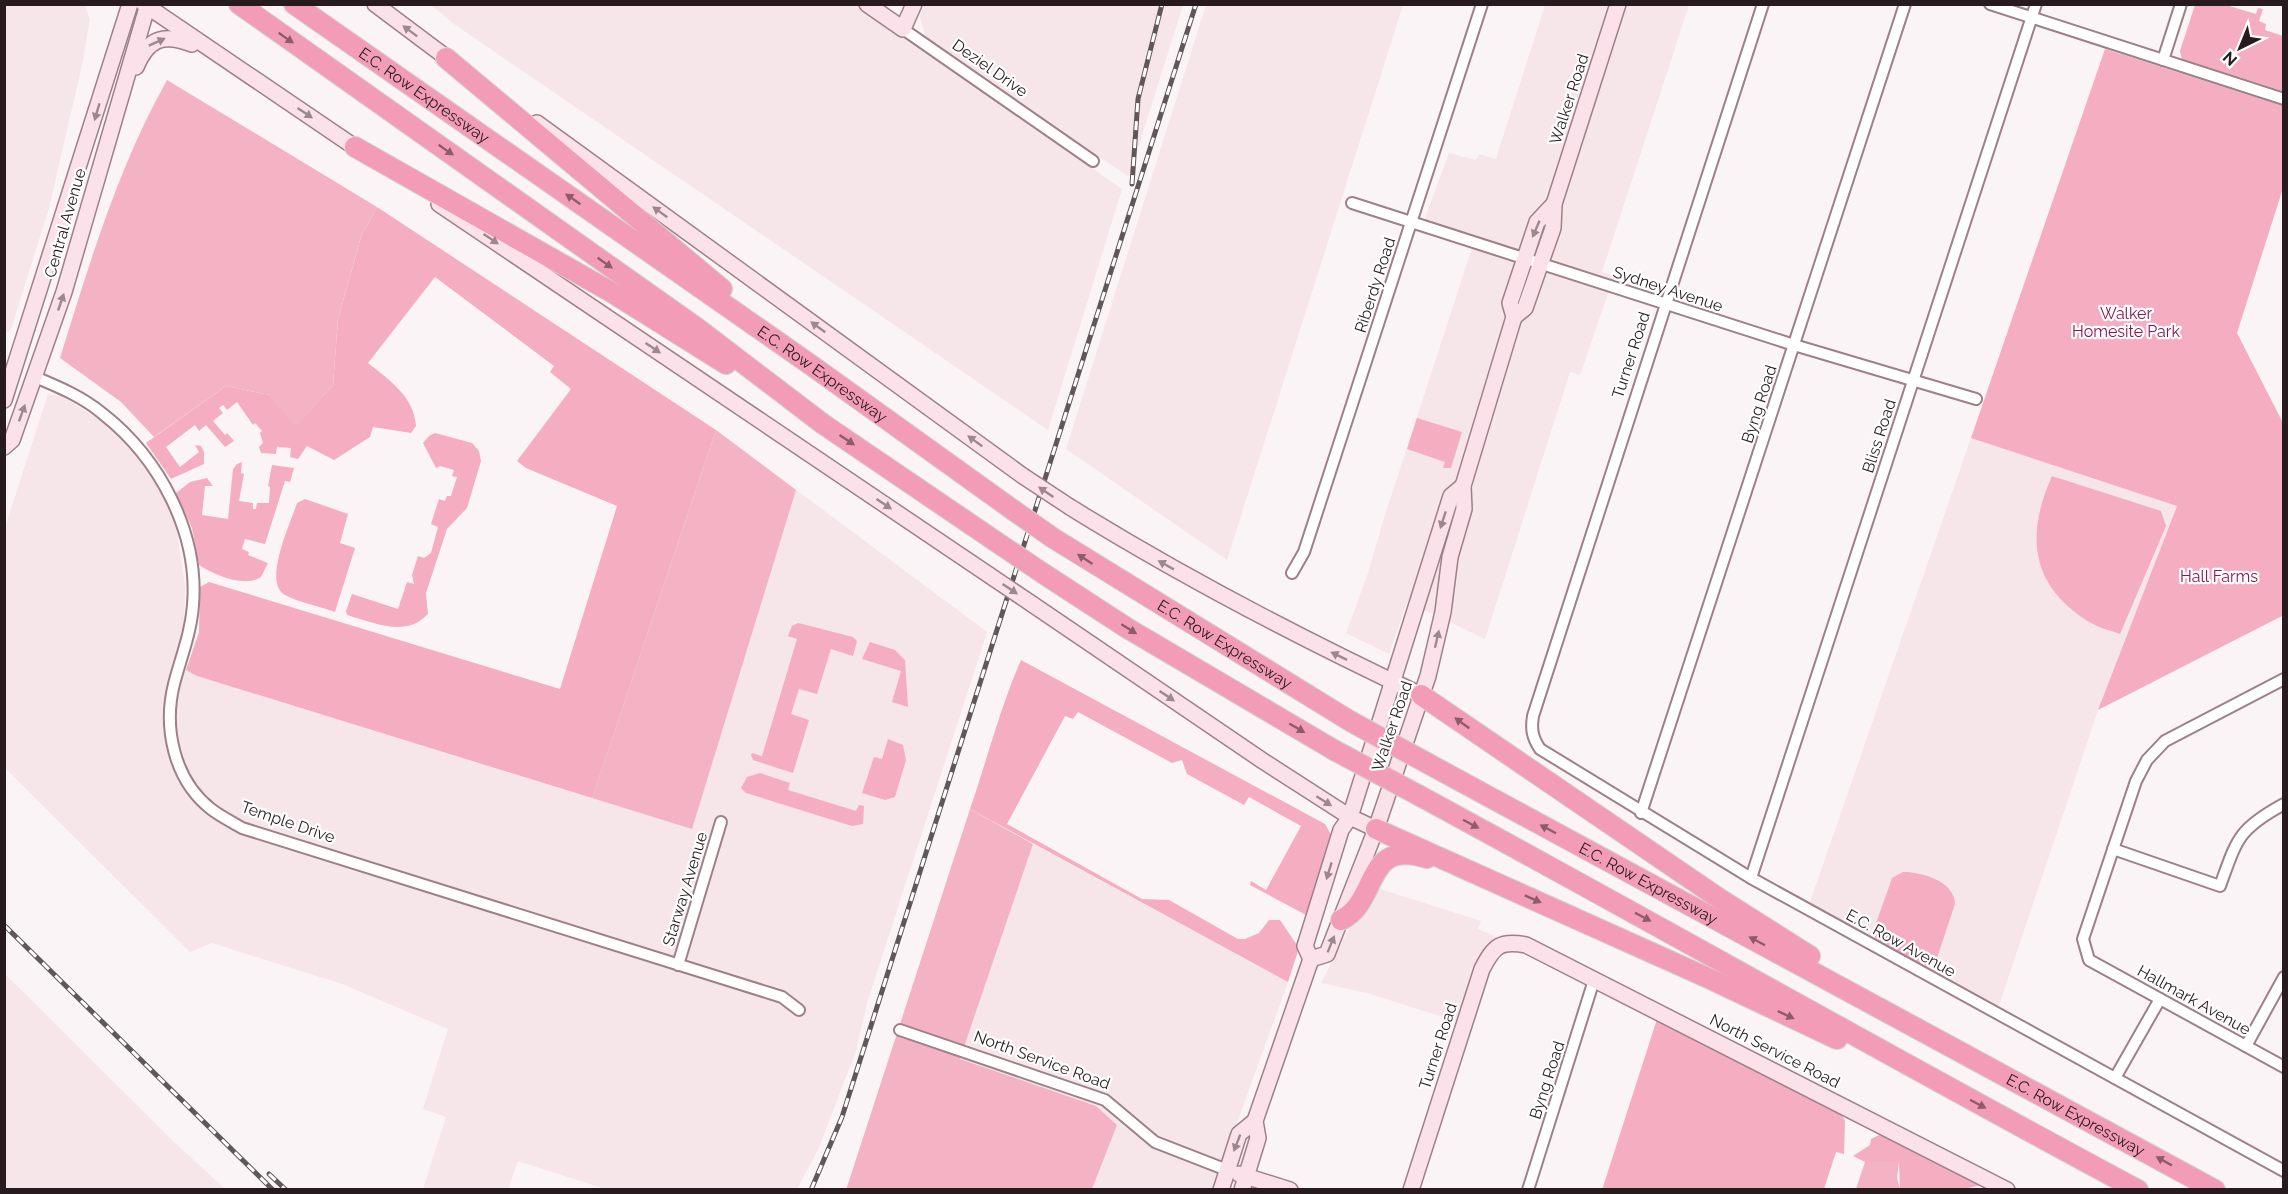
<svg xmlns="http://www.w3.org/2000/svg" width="2288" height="1194" viewBox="0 0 2288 1194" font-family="Raleway,sans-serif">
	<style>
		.built { fill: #f6e5e9 }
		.green { fill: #f5adc2 }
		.forest { fill: #f3b3c5 }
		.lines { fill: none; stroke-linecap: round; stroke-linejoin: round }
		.street-casing { stroke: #9e8088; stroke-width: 14 }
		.secondary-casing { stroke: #9e8088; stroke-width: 18 }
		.highway-casing { stroke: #d4d1d2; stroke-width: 22 }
		.street { stroke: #fff; stroke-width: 10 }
		.secondary { stroke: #fbe1e9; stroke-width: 15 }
		.highway { stroke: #f39cb7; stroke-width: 20 }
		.rail-casing { stroke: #61575a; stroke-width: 5 }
		.rail { stroke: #fff; stroke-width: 3; stroke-dasharray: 9; stroke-linecap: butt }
		.secondary-bridge-casing { stroke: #9e8088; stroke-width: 18; stroke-linecap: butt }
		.highway-bridge-casing { stroke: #d4d1d2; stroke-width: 22; stroke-linecap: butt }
		.secondary-bridge { stroke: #fbe1e9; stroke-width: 15 }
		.highway-bridge { stroke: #f39cb7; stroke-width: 20 }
		.oneway { fill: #9c888e }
		.oneway2 { fill: #8d5c6b }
		.labels { text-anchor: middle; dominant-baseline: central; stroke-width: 4.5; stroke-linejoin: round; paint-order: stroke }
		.street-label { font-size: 16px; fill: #271b1f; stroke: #fff }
		.park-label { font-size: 16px; fill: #8e144c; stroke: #fff }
	</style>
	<rect width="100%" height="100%" fill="#fbf4f6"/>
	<g class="built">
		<polygon points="5,4 85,5 90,20 82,65 49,208 11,329 5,334"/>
		<polygon points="431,5 856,5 1122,189 1048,430 454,24"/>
		<polygon points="923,5 1183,5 1129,177 927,40 920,17"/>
		<polygon points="1206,5 1403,5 1227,560 1066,449"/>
		<polygon points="1545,5 1689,5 1602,272 1614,276 1580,375 1570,372 1485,639 1407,602 1389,654 1346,633 1368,573 1384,518 1472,248 1421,229 1449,153 1476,160 1479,154 1496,159"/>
		<polygon points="48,394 61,396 110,426 138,457 161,491 176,526 185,586 184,631 174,663 197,676 591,798 716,430 987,632 867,1003 856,1051 818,1150 797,1189 605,1189 518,1161 508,1189 423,1189 446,1117 423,1109 448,1029 342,984 212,943 190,952 5,768 5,528"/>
		<polygon points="1971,438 2177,506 2098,710 1998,1008 1809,905"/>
		<polygon points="1033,844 1288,982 1213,1189 1092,1189 960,1059"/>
		<polygon points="1371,886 1481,921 1478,929 1497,937 1482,952 1459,1022 1367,993 1321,983"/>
		<polygon points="5,974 174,1142 225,1189 5,1189"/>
	</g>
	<g class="green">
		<polygon points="2195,5 2226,5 2256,14 2258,8 2263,9 2259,21 2266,24 2265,30 2283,36 2283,91 2182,59 2180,51"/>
		<polygon points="2105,49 2283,106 2283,188 2237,333 2283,423 2284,615 2098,710 2177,506 1971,438"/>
		<path d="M377,207L716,430L592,798L197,676L186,670L199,632L200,587L209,582L560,689L617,506L526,468L517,461L571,389L550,372L554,366L435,277L368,363C389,380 414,396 416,426L411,433L373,427L370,437L334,460L307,446L298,459L290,457L291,448L277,447L276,454L261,453L259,447L263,443L260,433L262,431L255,423L253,425L237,402L227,410L223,405L219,408L223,413L213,421L225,435L227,433L234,441L225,447L206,425L199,431L195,425L166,447L180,467L199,452L195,445L201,446L204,452V464L171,479L146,443L226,386L270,395L296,426L333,385L338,319L361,237Z"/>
		<polygon points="1417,418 1462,432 1451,468 1443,468 1445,462 1407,449"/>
		<path d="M435,433L472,443L479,451L481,461L467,508L447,529L426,593L428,614C405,638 376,623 347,615L346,611L352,594L398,609L407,582L414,584L412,575L418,556L424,558L431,553L438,527L431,524L439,499L445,501L447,496H451L457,477L452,476L454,470L440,466L436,468L423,443L429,436Z"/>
		<path d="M242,462L241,473L244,474L239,501L253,503V509H256L257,503H269L270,487L268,486L272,465L294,468L290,482L285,481L265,544L245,539L242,549L249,552L248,555L268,563L261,577C245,588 214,575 199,565L192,528L176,493L190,482L207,478L213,486H205L202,515L228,519L233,469L237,464Z"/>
		<path d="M2052,476L2161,511L2166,526L2120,634C2109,630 2096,627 2086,620C2030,584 2026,534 2052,476Z"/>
		<path d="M305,499L348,514L340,543L355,548L335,612C319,606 300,603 285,595C262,583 291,522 297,503Z"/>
		<polygon points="798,623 853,637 857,641 853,656 831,649 817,694 799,689 791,714 809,720 793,773 753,760 751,755 752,753 762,756 797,639 788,636 792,626"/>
		<polygon points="870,642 895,650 905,660 908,707 892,702 901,671 862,659"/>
		<path d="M1021,660L1325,824L1330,833V841L1306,915L1250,885L1251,881L1266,890L1301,826L1249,797L1244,805L1187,774L1182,760L1172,763L1078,712L1073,719L1065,716L1007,824L1142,899L1169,900L1238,939H1245L1259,933L1269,920H1280L1299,948L1288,982L970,809C987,760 1000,708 1021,660Z"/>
		<polygon points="888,739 903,745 906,760 895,797 885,800 862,793 874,757 882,759"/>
		<polygon points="760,773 790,783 788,790 856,811 859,805 864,806 863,824 852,826 746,793 741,788 747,777"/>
		<path d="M1903,872C1923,872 1955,882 1955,904L1937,958L1926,969L1875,938V926L1890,884L1892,878Z"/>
		<polygon points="1657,1019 1841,1113 1845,1121 1844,1154 1836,1152 1824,1189 1602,1190"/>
		<polygon points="1879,1135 1889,1138 1981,1185 1964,1189 1900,1189 1899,1162 1865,1162 1853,1156 1870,1145 1871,1139"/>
	</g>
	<g class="forest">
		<path d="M167,80L377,207L361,237L338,319L333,385L296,427L269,395L226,386L154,437L121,402L60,358C90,262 118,167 167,80Z"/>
		<polygon points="716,430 796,490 692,829 592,798"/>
		<polygon points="970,809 1033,844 960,1059 1096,1106 1117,1125 1092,1189 846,1190"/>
		<polygon points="1865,1162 1899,1162 1897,1178 1900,1189 1856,1189"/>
	</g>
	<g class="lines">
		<g class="street-casing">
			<g id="street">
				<path d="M1763,4L1533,716C1531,729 1532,737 1540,749L1751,878L2284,1171"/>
				<polyline points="1990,4 2284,99"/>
				<polyline points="903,29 1093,161"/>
				<polyline points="2163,60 2181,4"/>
				<polyline points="1352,203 1794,345 1976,399"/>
				<path d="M35,377C59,387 83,397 103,414C159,458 199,532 193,605C191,633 181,657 174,684C163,728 174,780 211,809C220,816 232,822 242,828L782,997L799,1010"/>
				<polyline points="1292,573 1304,552 1482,4"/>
				<polyline points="2284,679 2165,741 2147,760 2136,781 2083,939 2089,960 2284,1067"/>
				<polyline points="1641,813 1905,4"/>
				<path d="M2113,849L2220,886C2237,839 2238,829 2284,804"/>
				<polyline points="1751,878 2036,4"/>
				<polyline points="678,965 721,822"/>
				<polyline points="900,1030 1105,1100 1155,1142 1227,1170"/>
				<polyline points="2246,1046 2284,977"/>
				<polyline points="2115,1078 2160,999"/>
				<polyline points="1528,1190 1594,980"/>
			</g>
		</g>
		<g class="secondary-casing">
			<g id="secondary">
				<polyline points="144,4 362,152"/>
				<polyline points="375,4 455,64"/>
				<polyline points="867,4 903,29 914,4"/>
				<path d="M136,67C148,38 164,33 192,44"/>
				<polyline points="537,123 1023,476"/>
				<polyline points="439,204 989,575"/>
				<polyline points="1514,317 1525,308 1553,228 1554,204 1618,4"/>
				<polyline points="4,400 130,4"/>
				<polyline points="4,447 12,440 64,292 148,4"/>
				<path d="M1070,507C1183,577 1300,638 1421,695"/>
				<polyline points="1032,604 1263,761 1350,817 1376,829"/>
				<polyline points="1311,959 1327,954 1376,829 1428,676 1443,612 1450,557 1464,509 1463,486 1514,317 1510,303 1537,222 1554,204"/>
				<polyline points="1239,1174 1290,1190"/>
				<polyline points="1221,1190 1239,1134 1255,1121"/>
				<polyline points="1242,1190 1258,1138 1255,1121 1311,959 1305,946 1341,830 1350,817 1451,496 1463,486"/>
				<path d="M1411,1190L1482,969C1494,946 1500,940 1526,945L2007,1190"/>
			</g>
		</g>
		<g class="highway-casing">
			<g id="highway">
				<polyline points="239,4 697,328 823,424 1001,545"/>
				<path id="s1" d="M294,4L811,365L1013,510"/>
				<polyline points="446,58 722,289"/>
				<polyline points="355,147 611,292 726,364"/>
				<path id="s2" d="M1053,538L1350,721"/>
				<polyline points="1044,574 1127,628 1334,750"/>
				<polyline points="1421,695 1720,899 1810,956"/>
				<path id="s3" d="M1427,763L2215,1190"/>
				<path d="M1420,796C1660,926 1897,1061 2138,1190"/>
				<polyline points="1376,829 1708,978 1837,1039"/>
				<path d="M1341,920C1380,901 1363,838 1427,858"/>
			</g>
		</g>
		<use href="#street" class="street"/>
		<use href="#secondary" class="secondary"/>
		<use href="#highway" class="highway"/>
		<g class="rail-casing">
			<g id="rail">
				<polyline points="1132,184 1138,99 1162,4"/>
				<polyline points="4,925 273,1190"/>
				<polyline points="269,1174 286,1190"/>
				<polyline points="811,1190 842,1117 1196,4"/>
			</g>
		</g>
		<use href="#rail" class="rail"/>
		<g class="secondary-bridge-casing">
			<g id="secondary-bridge">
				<polyline points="1023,476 1070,507"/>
				<polyline points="989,575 1032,604"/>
			</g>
		</g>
		<g class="highway-bridge-casing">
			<g id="highway-bridge">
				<polyline points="1013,510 1053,538"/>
				<polyline points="1001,545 1044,574"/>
				<polyline points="1350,721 1427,763"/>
				<polyline points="1334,750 1420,796"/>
			</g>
		</g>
		<use href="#secondary-bridge" class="secondary-bridge"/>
		<use href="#highway-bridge" class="highway-bridge"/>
	</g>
	<defs><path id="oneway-solid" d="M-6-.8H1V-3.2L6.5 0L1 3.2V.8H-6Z" transform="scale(1.5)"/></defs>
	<g class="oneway">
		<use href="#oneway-solid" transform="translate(410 31) rotate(-143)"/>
		<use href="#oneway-solid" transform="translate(157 42) rotate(-24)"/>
		<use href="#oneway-solid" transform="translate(97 112) rotate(106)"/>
		<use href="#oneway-solid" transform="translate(305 113) rotate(34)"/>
		<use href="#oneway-solid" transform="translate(660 212) rotate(-144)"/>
		<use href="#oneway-solid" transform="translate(1536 229) rotate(113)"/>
		<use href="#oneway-solid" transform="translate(491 239) rotate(34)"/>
		<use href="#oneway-solid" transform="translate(61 302) rotate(-71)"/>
		<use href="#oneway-solid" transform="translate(818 327) rotate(-144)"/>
		<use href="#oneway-solid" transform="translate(653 348) rotate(34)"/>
		<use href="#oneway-solid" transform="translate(22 413) rotate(-70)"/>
		<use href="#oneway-solid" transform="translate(975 441) rotate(-144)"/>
		<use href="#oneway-solid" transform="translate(1046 492) rotate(-146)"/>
		<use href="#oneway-solid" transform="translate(884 504) rotate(34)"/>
		<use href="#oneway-solid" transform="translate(1443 520) rotate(108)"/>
		<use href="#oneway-solid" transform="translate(1166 565) rotate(-151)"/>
		<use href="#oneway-solid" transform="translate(1010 589) rotate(34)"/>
		<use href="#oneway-solid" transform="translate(1437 639) rotate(-77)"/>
		<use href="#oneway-solid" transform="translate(1339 656) rotate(-154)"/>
		<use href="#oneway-solid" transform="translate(1167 696) rotate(34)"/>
		<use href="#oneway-solid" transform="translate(1324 801) rotate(32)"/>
		<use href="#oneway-solid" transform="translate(1329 871) rotate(107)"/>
		<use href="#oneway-solid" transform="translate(1331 944) rotate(-68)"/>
		<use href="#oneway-solid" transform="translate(1237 1143) rotate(111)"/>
	</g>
	<g class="oneway2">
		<use href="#oneway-solid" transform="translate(286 38) rotate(35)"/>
		<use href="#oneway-solid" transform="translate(446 150) rotate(35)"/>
		<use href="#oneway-solid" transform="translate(573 199) rotate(-145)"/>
		<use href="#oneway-solid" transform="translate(605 263) rotate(35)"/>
		<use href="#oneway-solid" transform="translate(847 440) rotate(34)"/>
		<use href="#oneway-solid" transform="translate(1085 559) rotate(-147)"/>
		<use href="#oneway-solid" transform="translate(1129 629) rotate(32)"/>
		<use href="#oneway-solid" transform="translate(1462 723) rotate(-144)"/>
		<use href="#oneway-solid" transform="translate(1297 728) rotate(30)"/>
		<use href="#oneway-solid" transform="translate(1471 824) rotate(28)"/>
		<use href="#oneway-solid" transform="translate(1548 829) rotate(-152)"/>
		<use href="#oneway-solid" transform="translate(1533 899) rotate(24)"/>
		<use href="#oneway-solid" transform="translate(1643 917) rotate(28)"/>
		<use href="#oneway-solid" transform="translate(1757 941) rotate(-152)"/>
		<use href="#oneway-solid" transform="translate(1786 1015) rotate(25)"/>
		<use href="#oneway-solid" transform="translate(1978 1104) rotate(28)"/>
		<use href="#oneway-solid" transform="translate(2164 1161) rotate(-151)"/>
	</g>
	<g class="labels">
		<g class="street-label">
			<text transform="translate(990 68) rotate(35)">Deziel Drive</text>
			<text stroke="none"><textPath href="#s1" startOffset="159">E.C. Row Expressway</textPath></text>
			<text transform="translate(1569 99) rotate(-72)">Walker Road</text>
			<text transform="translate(65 223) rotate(-74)">Central Avenue</text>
			<text transform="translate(1375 285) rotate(-72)">Riberdy Road</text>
			<text transform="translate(1668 289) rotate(18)">Sydney Avenue</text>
			<text transform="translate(1631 355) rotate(-72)">Turner Road</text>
			<text stroke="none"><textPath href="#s1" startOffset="645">E.C. Row Expressway</textPath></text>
			<text transform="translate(1759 404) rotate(-72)">Byng Road</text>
			<text transform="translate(1879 436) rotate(-72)">Bliss Road</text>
			<text stroke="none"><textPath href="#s2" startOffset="202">E.C. Row Expressway</textPath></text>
			<text transform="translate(1392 726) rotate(-71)">Walker Road</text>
			<text transform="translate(288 822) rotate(19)">Temple Drive</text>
			<text stroke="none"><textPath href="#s3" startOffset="252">E.C. Row Expressway</textPath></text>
			<text transform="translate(685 889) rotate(-73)">Starway Avenue</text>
			<text transform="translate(1901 943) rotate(29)">E.C. Row Avenue</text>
			<text transform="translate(2194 1000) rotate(29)">Hallmark Avenue</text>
			<text transform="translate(1438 1046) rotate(-72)">Turner Road</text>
			<text transform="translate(1775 1051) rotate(27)">North Service Road</text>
			<text transform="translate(1042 1060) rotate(20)">North Service Road</text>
			<text transform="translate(1547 1080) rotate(-72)">Byng Road</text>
			<text stroke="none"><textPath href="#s3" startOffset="738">E.C. Row Expressway</textPath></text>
		</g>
		<g class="park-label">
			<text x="2126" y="313">Walker<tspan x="2126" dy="18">Homesite Park</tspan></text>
			<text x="2219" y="576">Hall Farms</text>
		</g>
	</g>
	<rect width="2288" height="1194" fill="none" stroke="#271b1f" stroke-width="12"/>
	<g transform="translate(2240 48) rotate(223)" stroke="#ffffff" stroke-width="4.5" paint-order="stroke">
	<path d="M0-4.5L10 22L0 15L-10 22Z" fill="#271b1f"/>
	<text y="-9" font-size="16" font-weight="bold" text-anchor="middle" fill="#271b1f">N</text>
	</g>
</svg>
